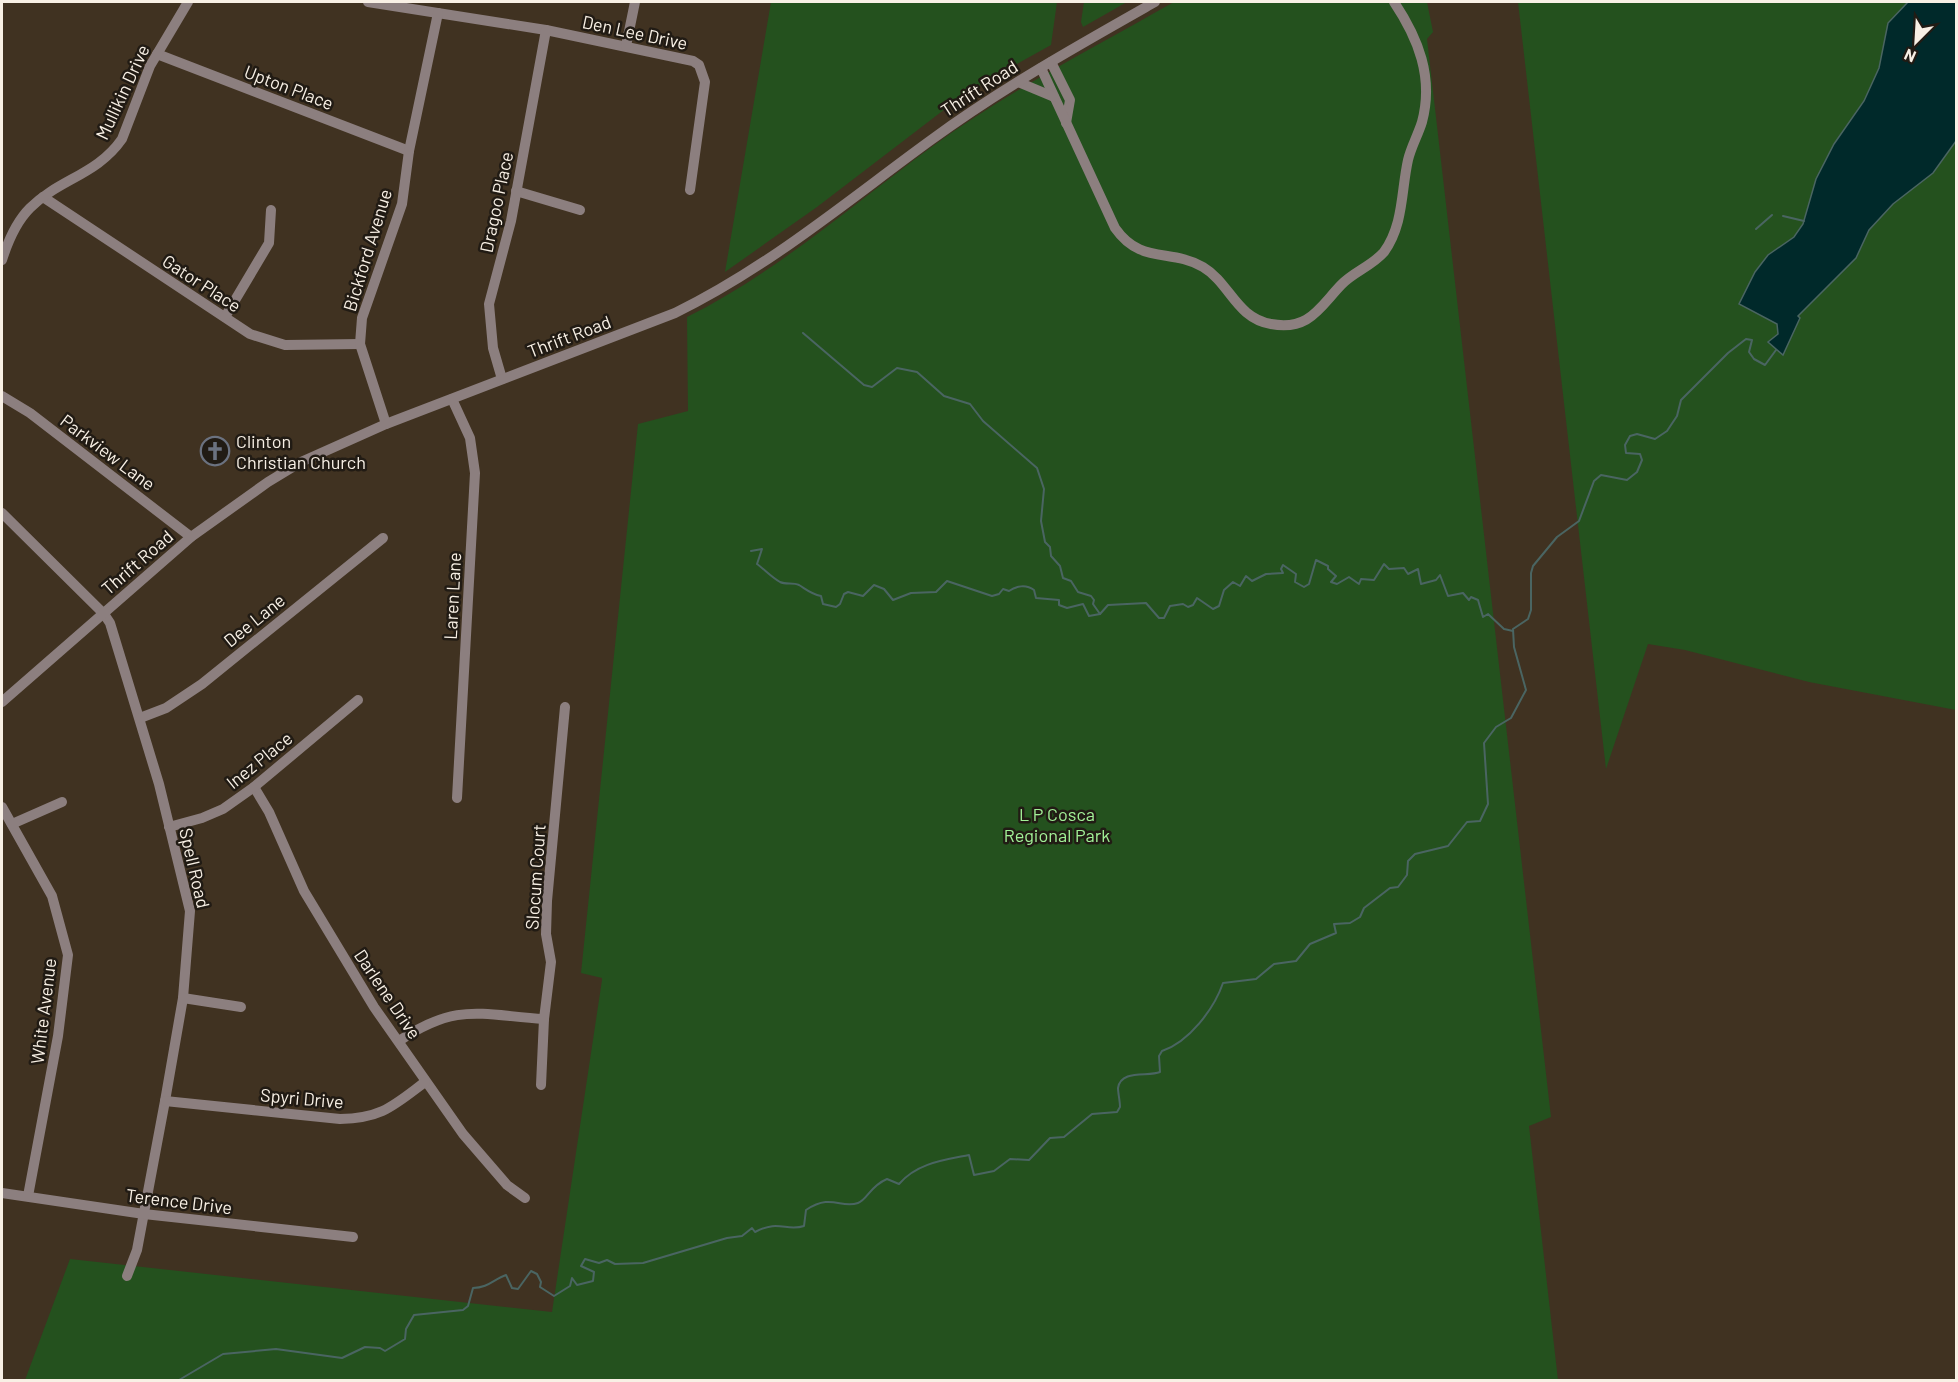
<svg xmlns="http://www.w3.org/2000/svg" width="1958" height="1382" viewBox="0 0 1958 1382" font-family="Barlow,sans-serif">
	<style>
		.green { fill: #24511e }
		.water { fill: #00292a; stroke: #4a6562; stroke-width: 1.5 }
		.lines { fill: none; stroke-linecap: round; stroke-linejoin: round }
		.stream { stroke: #4a6562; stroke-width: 2 }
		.minor { stroke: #8c7f7f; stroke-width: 10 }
		.labels { text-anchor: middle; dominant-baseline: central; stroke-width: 5; stroke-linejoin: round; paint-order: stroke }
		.street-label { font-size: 18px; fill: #f8f0e5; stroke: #211b14 }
		.poi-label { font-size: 18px; fill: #f8f0e5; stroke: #211b14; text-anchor: start }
		.park-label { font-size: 18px; fill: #a2f197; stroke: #211b14 }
	</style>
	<rect width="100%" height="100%" fill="#403221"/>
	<g class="green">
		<polygon points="771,2 1057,2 1051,45 985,82 949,106 817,207 725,272"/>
		<polygon points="1084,2 1127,2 1083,27 1081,22"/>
		<path d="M1174,2H1427L1433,32L1427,39L1551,1117L1529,1126L1558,1380H25L70,1259L552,1312L602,980V978L581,973L638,424L688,411L687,317C777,272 852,205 933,146C1009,91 1093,48 1174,2Z"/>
		<polygon points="1518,2 1956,2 1956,710 1809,682 1685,650 1648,644 1606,769"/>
	</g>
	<polygon class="water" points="1908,2 1956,2 1956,141 1933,173 1893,204 1869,230 1856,258 1798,316 1800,318 1783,355 1768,342 1778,334 1777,324 1739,304 1755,272 1768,255 1794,237 1803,224 1816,179 1834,144 1864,101 1879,68 1888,23"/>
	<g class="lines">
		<g class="stream">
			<polyline points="1783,216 1804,221"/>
			<polyline points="1756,229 1772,215"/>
			<polyline points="803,333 864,385 872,387 897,368 917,372 944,396 970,404 983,421 1037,468 1044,489 1041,521 1045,542 1050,547 1051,556 1060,566 1063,578 1071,581 1078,592 1091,596 1094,600 1093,604 1100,614"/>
			<path d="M751,551L762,549L757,564C764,569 771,577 780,582C786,585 793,582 799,585C807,590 811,594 821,596L823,604L836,607L840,604L844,594L848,592L863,596L874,585L884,589L893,600L911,593L936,592L947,581L992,596L999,594L1003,589L1009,591C1016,586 1026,584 1034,590L1036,598L1059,600V605L1067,608L1083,604L1089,616L1100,614L1108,605L1146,603L1159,618H1164L1170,606L1183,604L1188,607L1193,605L1197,598L1213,609L1219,606L1224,590L1233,582L1240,586L1246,576L1252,581L1266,574L1283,573L1281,569L1283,565L1296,574L1295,582L1304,587L1309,584L1316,560L1328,566V569L1336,576L1331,582L1337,584L1349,577L1359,584L1361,579L1374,580L1384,564L1389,569L1404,568L1408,574L1418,569L1421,584L1436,580L1440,575L1448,596L1463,593L1469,600L1471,597L1478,600L1483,617L1488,614L1504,629L1513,631"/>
			<path d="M179,1380L223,1354L276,1349L342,1358L365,1347L380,1348L385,1351L405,1339L406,1329L414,1315L463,1310L468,1306L473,1288C488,1288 494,1279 506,1275L512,1288L518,1289L531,1271L537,1274L541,1282L540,1287L554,1296L570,1286L572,1278L577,1285L593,1281L594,1272L581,1266L585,1259L599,1263L607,1260L615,1264L643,1263L727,1238L742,1236L752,1228L755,1232C779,1219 786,1232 804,1226L806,1210C832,1193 840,1209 858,1203C867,1200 870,1186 887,1179L899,1184C917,1163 944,1160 969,1155L974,1175L994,1171L1010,1159L1029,1160L1050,1138L1064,1137L1092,1114L1117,1112L1120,1107C1120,1101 1118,1093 1118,1088C1121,1069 1148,1077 1160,1072L1159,1056L1162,1051C1189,1042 1214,1009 1223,983L1256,979L1274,964L1296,961L1310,944L1336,933L1334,924L1350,923L1360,917L1364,908L1390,888L1398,887L1407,875L1408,861L1415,854L1448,846L1467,822L1480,821L1488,804L1484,743L1496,727L1511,718L1526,690L1514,647L1513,629L1528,619L1531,610V573L1533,566L1557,537L1579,521L1594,481L1601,475L1627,480L1637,472L1642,460L1640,454L1626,453L1625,445L1630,436L1637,434L1655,439L1667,431L1677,416L1681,400L1728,353L1746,339L1752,340L1749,352L1754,359L1765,365L1776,350"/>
		</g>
		<g class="minor">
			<polyline points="368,2 546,30 693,61 699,65 705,82 690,190"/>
			<polyline points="626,46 635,2"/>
			<polyline points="157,54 409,151"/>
			<polyline points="1051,62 1070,100 1066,123"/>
			<path d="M1041,68L1115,228C1141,265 1170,248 1203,267C1230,283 1236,318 1271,324C1309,331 1319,308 1341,285C1353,272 1372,266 1384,252C1404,224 1401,191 1408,160C1411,147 1418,135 1422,122C1434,77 1418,38 1394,2"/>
			<polyline points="1018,82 1054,97"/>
			<polyline points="516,191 580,210"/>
			<polyline points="43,197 250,334 285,345 360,344"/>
			<path d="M2,260C8,241 16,222 30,208C59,179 97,175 122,139L150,66L188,2"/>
			<polyline points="225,317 269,243 271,210"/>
			<polyline points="502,379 493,348 489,304 511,221 546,30"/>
			<polyline points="2,396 30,413 191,537"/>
			<polyline points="452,399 470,438 475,473 457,798"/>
			<polyline points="386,424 360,344 362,318 402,204 409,151 438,13"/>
			<polyline points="2,513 104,614 110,623 159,784 190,911 183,998 165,1101 137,1250 127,1276"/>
			<path d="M2,702L191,537L268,482L301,462L386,424L675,313C769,267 847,201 931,140C1002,88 1079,45 1155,2"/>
			<polyline points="140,718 166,708 202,684 383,538"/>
			<polyline points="254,787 269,812 304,891 374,1007 463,1134 507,1185 525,1198"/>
			<polyline points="2,807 52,896 68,955 58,1036 28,1196"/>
			<polyline points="12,824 62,802"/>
			<polyline points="169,827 202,818 223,809 254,787 358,700"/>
			<polyline points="183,998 241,1007"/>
			<path d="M399,1041C457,1002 480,1015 544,1019"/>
			<polyline points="541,1085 544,1019 551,962 546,934 547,901 565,707"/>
			<path d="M165,1101L340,1119C382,1118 393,1106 425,1082"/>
			<polyline points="2,1193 144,1214 353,1237"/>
		</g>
	</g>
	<defs>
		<g id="church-ring" transform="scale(1.5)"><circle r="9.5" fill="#211b14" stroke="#6b7280" stroke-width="1.5"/><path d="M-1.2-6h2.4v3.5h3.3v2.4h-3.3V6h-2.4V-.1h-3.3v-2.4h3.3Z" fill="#6b7280"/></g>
	</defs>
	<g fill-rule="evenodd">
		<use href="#church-ring" x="215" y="451"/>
	</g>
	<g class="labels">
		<g class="street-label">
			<text transform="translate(635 32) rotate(12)">Den Lee Drive</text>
			<text transform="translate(289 87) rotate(21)">Upton Place</text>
			<text transform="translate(979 88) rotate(-33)">Thrift Road</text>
			<text transform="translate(122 92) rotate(-65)">Mullikin Drive</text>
			<text transform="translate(496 202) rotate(-78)">Dragoo Place</text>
			<text transform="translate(367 250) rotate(-73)">Bickford Avenue</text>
			<text transform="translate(202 283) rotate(33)">Gator Place</text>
			<text transform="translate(569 336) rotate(-21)">Thrift Road</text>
			<text transform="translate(108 452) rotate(37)">Parkview Lane</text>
			<text transform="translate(137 562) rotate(-41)">Thrift Road</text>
			<text transform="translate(452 596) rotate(-87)">Laren Lane</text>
			<text transform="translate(254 620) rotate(-39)">Dee Lane</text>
			<text transform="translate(259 760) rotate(-39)">Inez Place</text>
			<text transform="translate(195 868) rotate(77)">Spell Road</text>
			<text transform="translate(535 877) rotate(-86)">Slocum Court</text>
			<text transform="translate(388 994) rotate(56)">Darlene Drive</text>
			<text transform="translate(43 1011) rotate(-83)">White Avenue</text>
			<text transform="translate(302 1098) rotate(5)">Spyri Drive</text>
			<text transform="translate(179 1201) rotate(7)">Terence Drive</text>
		</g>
		<g class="poi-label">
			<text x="236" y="441">Clinton<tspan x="236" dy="21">Christian Church</tspan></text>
		</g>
		<g class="park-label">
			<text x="1057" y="814">L P Cosca<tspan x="1057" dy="21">Regional Park</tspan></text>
		</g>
	</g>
	<rect width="1958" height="1382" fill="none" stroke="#f8f0e5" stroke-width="6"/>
	<g transform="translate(1916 42) rotate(204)" stroke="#211b14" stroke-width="4.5" paint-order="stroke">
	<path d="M0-4.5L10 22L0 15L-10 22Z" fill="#f8f0e5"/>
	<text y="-9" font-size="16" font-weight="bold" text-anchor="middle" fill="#f8f0e5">N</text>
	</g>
</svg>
